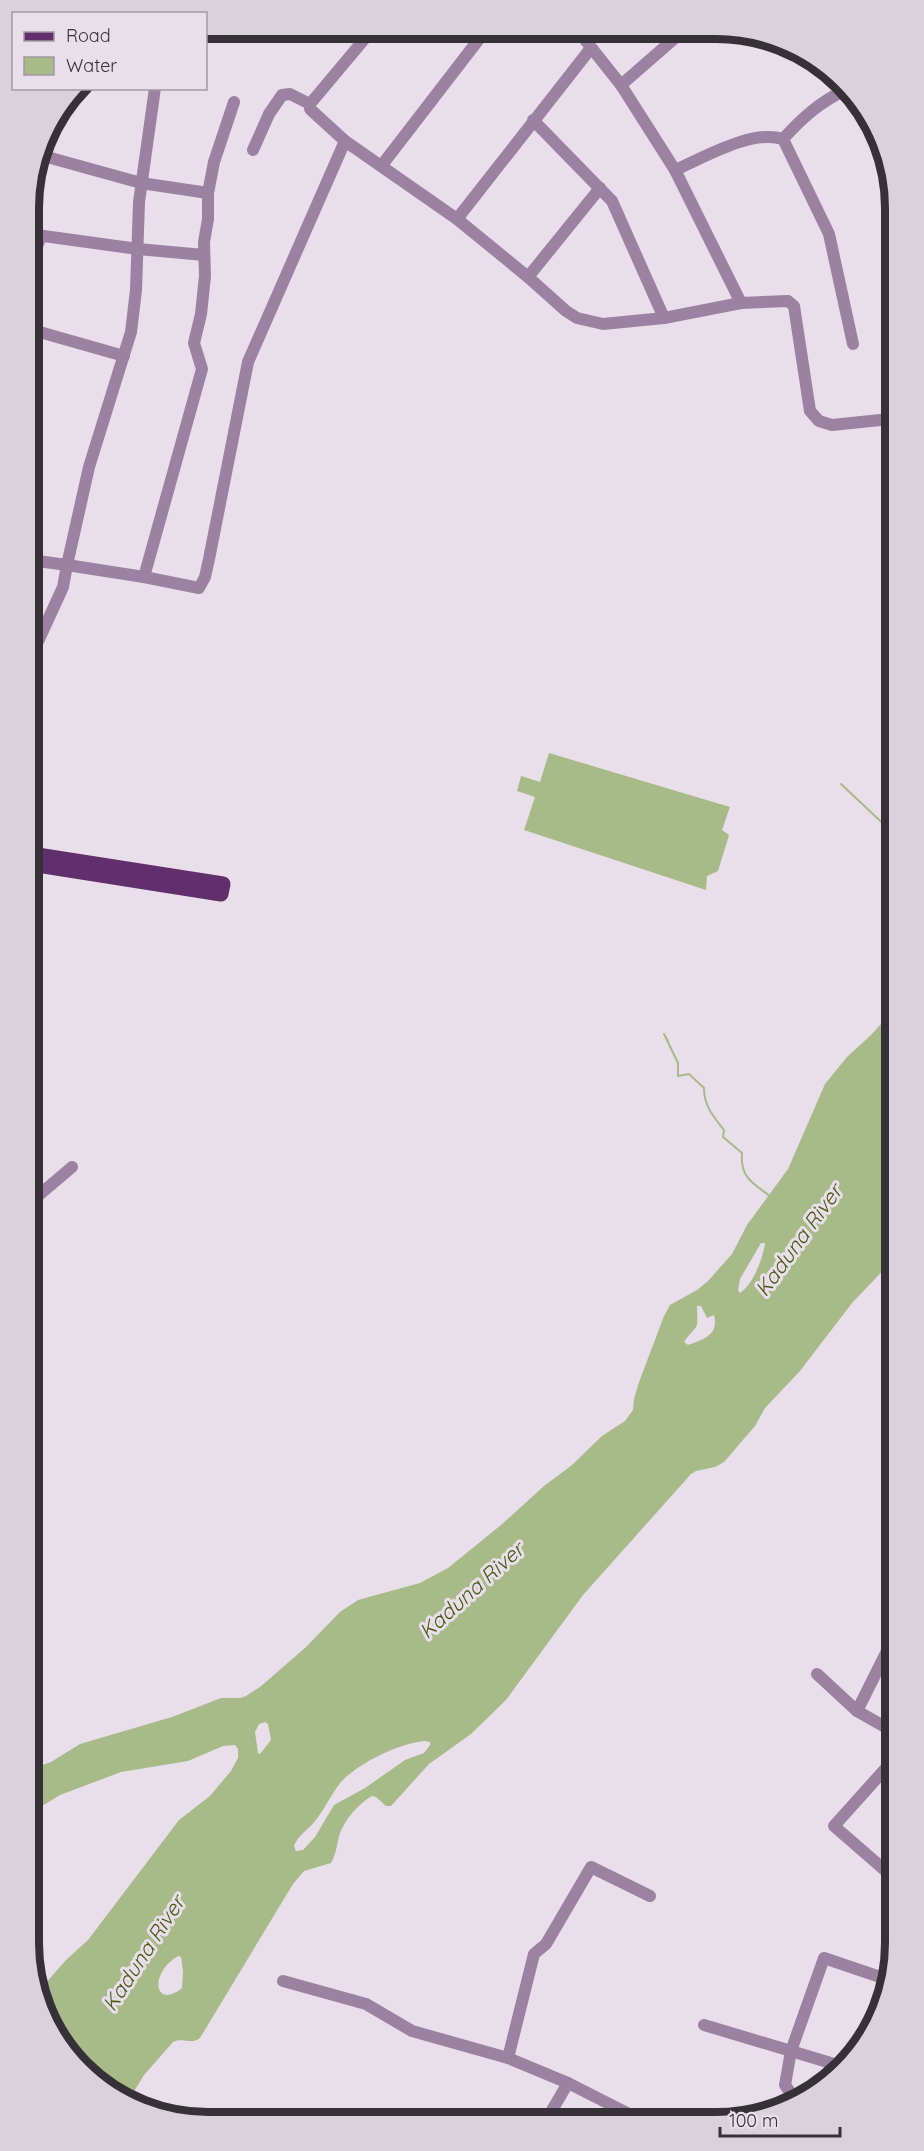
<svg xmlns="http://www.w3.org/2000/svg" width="924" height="2151" viewBox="0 0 924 2151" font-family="Quicksand,sans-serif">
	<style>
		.water { fill: #a7ba88; fill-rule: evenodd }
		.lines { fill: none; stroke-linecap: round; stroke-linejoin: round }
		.stream { stroke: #a7ba88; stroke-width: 2 }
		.minor { stroke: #9c81a3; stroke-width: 12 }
		.major { stroke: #602f6c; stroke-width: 15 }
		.labels { text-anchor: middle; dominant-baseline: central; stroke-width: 6; stroke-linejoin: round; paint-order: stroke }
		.water-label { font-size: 21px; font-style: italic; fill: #455a0e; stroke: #e9dfeb }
		.rim { fill: none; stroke: #353136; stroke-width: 8 }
	</style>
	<rect width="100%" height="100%" fill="#e9dfeb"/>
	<g class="water">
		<polygon points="549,753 730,807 722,830 729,835 718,871 707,876 706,890 524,830 535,797 517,791 521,776 540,782"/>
		<path d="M892,1012L893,1260L852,1303L800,1371L765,1408L755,1426L724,1462L715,1467L696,1471L691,1474L583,1595L506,1700L471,1734L429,1764L391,1806H386L376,1797L372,1796C358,1804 344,1820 339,1836C337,1845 336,1854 331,1863L304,1871L293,1884L200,2038C191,2045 183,2037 173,2042L144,2075L127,2103L81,2070L37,1993L66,1960L88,1940L179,1820L210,1796L231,1771L238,1758V1749L235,1745L223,1746L188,1761L121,1772L60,1795L34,1811V1768L51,1762L80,1744L172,1717L221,1698H240L246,1696L260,1687L306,1647L340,1612L358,1600L420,1583L448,1568L501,1525L544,1486L572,1465L602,1436L625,1421L633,1410L634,1399L639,1382L664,1316L670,1305L697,1290L708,1281L732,1254L747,1225L788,1169L825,1084L847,1057L871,1035ZM761,1243H765C763,1258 753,1285 740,1293L738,1290L740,1279ZM697,1306H701L707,1318L714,1315C719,1335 704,1339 688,1345L684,1342C698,1322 698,1333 697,1306ZM265,1722L268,1724L271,1740L260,1754L258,1753L255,1732L259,1724ZM425,1741L430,1742V1745L424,1753L405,1760L365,1788L334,1805L315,1837L303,1850L296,1851L294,1846C298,1835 308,1830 315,1821C325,1809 331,1794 341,1782C358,1763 400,1743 425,1741ZM178,1956L181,1957L183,1972L182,1988C155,2010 148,1974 178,1956Z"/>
	</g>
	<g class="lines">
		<g class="stream">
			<polyline points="841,784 892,832"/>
			<path d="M668,1041L664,1034L678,1063V1076L689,1074L704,1088C704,1106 713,1116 724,1130L723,1137L742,1153C740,1177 752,1183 770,1196"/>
		</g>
		<g class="minor">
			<polyline points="578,31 621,85 675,170 741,303"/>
			<polyline points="621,85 683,31"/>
			<polyline points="310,104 372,30"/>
			<polyline points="533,120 612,201 664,318"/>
			<path d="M783,139C803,117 820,102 847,89"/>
			<polyline points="253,150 269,114 282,95 290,94 310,104 310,109 345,141 457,219 528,277 566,311 577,318 603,324 664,318 741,303 788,301 794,306 810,411 819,421 832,425 890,419"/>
			<polyline points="40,155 141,183 208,193"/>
			<polyline points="382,165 486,30"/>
			<path d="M675,170C705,157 752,129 783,139L829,234L853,344"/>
			<polyline points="457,219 591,48"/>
			<polyline points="29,234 138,249 204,255"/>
			<polyline points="29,267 41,236"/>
			<polyline points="528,277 600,188"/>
			<polyline points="29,329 124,356"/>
			<polyline points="30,560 67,565 89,467 131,332 136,290 139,202 155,88"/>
			<polyline points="144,577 202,369 194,343 201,314 205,276 204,242 208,219 208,193 214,162 234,102"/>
			<polyline points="30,623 46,623"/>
			<polyline points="30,659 63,587 67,565 144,577 199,588 205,577 209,559 248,362 345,141"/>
			<polyline points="32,1201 72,1167"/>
			<polyline points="817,1674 857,1711 894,1732"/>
			<polyline points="857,1711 894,1637"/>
			<polyline points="895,1758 834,1826 895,1879"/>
			<polyline points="283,1981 366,2004 412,2031 508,2058 568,2083 635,2117"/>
			<polyline points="704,2025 791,2051 785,2085 797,2102"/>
			<polyline points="508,2058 534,1954 546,1944 591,1867 650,1896"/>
			<polyline points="844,2067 791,2051 824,1958 889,1980"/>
			<polyline points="548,2117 568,2083"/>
		</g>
		<polyline class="major" points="31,854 223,884 221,894 31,864"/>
	</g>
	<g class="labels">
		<g class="water-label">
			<text transform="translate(798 1240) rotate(-54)">Kaduna River</text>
			<text transform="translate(471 1590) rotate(-42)">Kaduna River</text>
			<text transform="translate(143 1953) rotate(-57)">Kaduna River</text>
		</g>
	</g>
	<path d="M0 0H924V2151H0ZM208 39H716A169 169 0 0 1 885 208V1943A169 169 0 0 1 716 2112H208A169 169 0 0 1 39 1943V208A169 169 0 0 1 208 39Z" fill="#dbd1dd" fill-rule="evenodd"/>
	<path class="rim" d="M208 39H716A169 169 0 0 1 885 208V1943A169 169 0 0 1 716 2112H208A169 169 0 0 1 39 1943V208A169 169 0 0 1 208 39Z"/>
	<rect x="12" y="12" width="195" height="78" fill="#e9dfeb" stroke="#a199a3" stroke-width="1.5"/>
	<rect x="24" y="32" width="30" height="9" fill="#602f6c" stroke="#a199a3" stroke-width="1.5"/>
	<text x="66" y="42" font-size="18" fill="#353136">Road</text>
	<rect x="24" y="57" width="30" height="18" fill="#a7ba88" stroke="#a199a3" stroke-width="1.5"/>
	<text x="66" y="72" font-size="18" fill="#353136">Water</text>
	<path d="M720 2127v9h120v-9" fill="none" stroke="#353136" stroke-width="3"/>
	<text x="729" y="2127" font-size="18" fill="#353136" stroke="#e9dfeb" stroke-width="4.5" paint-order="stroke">100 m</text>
</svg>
